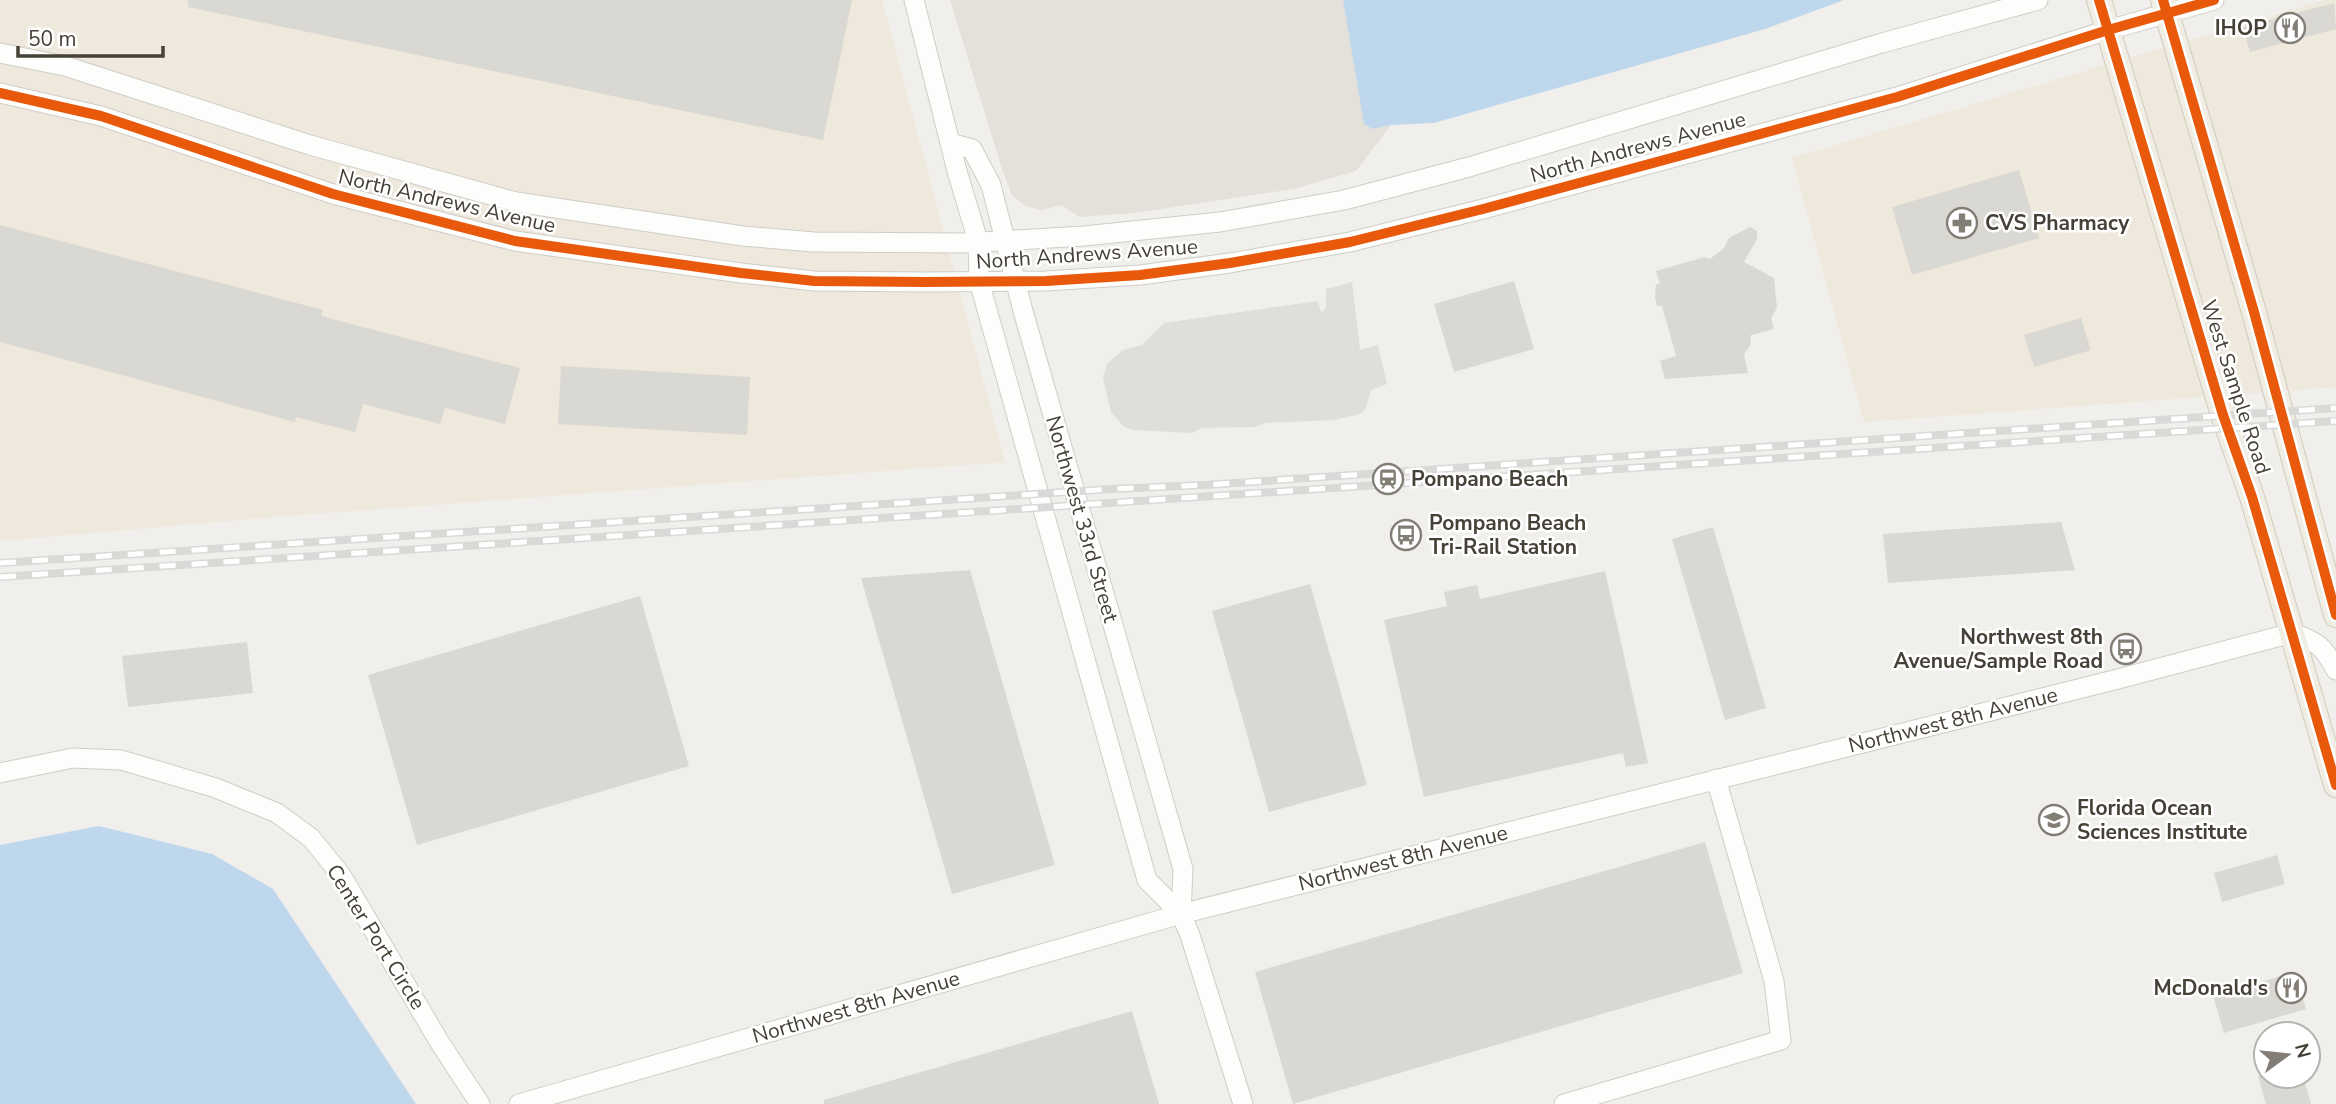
<svg xmlns="http://www.w3.org/2000/svg" width="2336" height="1104" viewBox="0 0 2336 1104" font-family="'Nunito Sans',sans-serif">
	<style>
		.residential { fill: #e3e1d9 }
		.commercial { fill: #efe8dc }
		.parking { fill: #dfdedb }
		.water { fill: #bed7ec }
		.building { fill: #dad8d3 }
		.lines { fill: none; stroke-linecap: round; stroke-linejoin: round }
		.minor-casing { stroke: #cecdc8; stroke-width: 21 }
		.major-casing { stroke: #d1cbba; stroke-width: 26 }
		.minor { stroke: #fdfdfc; stroke-width: 19 }
		.major { stroke: #f0ede5; stroke-width: 24 }
		.rail-casing { stroke: #d9d9d8; stroke-width: 8 }
		.rail { stroke: #fff; stroke-width: 5; stroke-dasharray: 16; stroke-linecap: butt }
		.cycleway-casing { stroke: #fff; stroke-width: 15 }
		.cycleway { stroke: #e8590c; stroke-width: 10 }
		.labels { text-anchor: middle; dominant-baseline: central; stroke-width: 5; stroke-linejoin: round; paint-order: stroke }
		.poi-label { font-size: 21px; font-weight: bold; fill: #464137; stroke: #fff; text-anchor: start }
		.street-label { font-size: 21px; fill: #464137; stroke: #fff }
	</style>
	<rect width="100%" height="100%" fill="#f0efeb"/>
	<polygon class="residential" points="950,0 1343,0 1373,129 1391,125 1356,171 1294,189 1134,213 1079,217 1062,205 1042,210 1025,206 1012,195 1003,172"/>
	<g class="commercial">
		<polygon points="0,0 882,0 1005,462 285,516 0,541"/>
		<polygon points="2325,0 2336,0 2336,387 1864,422 1792,158"/>
	</g>
	<polygon class="parking" points="1352,282 1360,350 1378,345 1387,384 1371,390 1366,408 1360,414 1335,420 1266,423 1255,427 1202,428 1191,433 1133,430 1124,427 1111,412 1103,378 1107,364 1123,350 1142,345 1164,323 1318,301 1321,312 1326,308 1326,289"/>
	<g class="water">
		<polygon points="1343,0 1844,0 1765,29 1434,123 1391,125 1373,129 1364,124"/>
		<polygon points="99,826 212,854 273,889 416,1104 0,1104 0,845"/>
	</g>
	<g class="building">
		<polygon points="188,0 852,0 823,140 188,7"/>
		<polygon points="2334,3 2336,29 2250,52 2243,27"/>
		<polygon points="2019,170 2039,238 1912,275 1892,207"/>
		<polygon points="0,225 323,310 321,316 520,368 505,424 445,408 440,424 363,404 355,432 296,417 295,422 0,342"/>
		<polygon points="1750,227 1757,231 1757,239 1744,262 1774,278 1777,308 1771,318 1774,329 1751,335 1750,346 1744,354 1748,373 1665,379 1660,361 1676,356 1662,306 1657,306 1655,297 1656,285 1660,283 1656,271 1705,257 1710,259 1724,248 1729,238"/>
		<polygon points="1514,281 1534,349 1454,372 1434,304"/>
		<polygon points="2081,318 2091,350 2034,367 2024,335"/>
		<polygon points="561,366 750,377 747,435 558,424"/>
		<polygon points="2061,522 2075,570 1888,583 1883,534"/>
		<polygon points="1713,527 1766,708 1725,720 1672,539"/>
		<polygon points="970,570 1055,865 952,894 861,578"/>
		<polygon points="1605,571 1648,763 1626,767 1623,753 1424,797 1384,620 1447,606 1444,592 1477,585 1480,599"/>
		<polygon points="1310,584 1367,785 1269,812 1212,611"/>
		<polygon points="640,596 689,766 417,845 368,675"/>
		<polygon points="247,642 253,693 128,707 122,656"/>
		<polygon points="1705,842 1743,973 1293,1104 1255,972"/>
		<polygon points="2277,855 2285,884 2222,902 2214,873"/>
		<polygon points="2295,972 2306,1009 2224,1033 2213,996"/>
		<polygon points="1132,1011 1159,1104 824,1104 824,1100"/>
		<polygon points="2258,1076 2303,1076 2311,1104 2266,1104"/>
	</g>
	<g class="lines">
		<g class="minor-casing">
			<g id="minor">
				<polyline points="914,0 957,171 978,241 979,281 1147,880 1181,914 1190,935 1243,1104"/>
				<polyline points="0,53 65,66 310,145 516,202 743,236 814,242 965,243 1084,236 1220,222 1344,200 1469,167 1882,43 2038,0"/>
				<polyline points="0,93 101,116 333,194 515,241 741,273 814,281 925,282 1046,281 1140,275 1230,263 1350,242 1483,209 1897,97 2108,30 2214,0"/>
				<polyline points="950,143 972,149 991,185 1023,311 1183,869 1181,914"/>
				<polyline points="0,773 73,758 121,760 216,788 277,813 311,838 341,875 440,1043 480,1104"/>
				<path d="M519,1104L1181,914L2118,679L2292,633C2317,641 2324,647 2336,670"/>
				<polyline points="1564,1104 1781,1040 1774,981 1716,779"/>
			</g>
		</g>
		<g class="major-casing">
			<g id="major">
				<polyline points="2099,0 2223,415 2252,497 2272,565 2336,785"/>
				<polyline points="2163,0 2254,312 2336,615"/>
			</g>
		</g>
		<use href="#minor" class="minor"/>
		<use href="#major" class="major"/>
		<g class="rail-casing">
			<g id="rail">
				<polyline points="0,563 1111,489 1205,485 2336,408"/>
				<polyline points="0,577 2336,421"/>
			</g>
		</g>
		<use href="#rail" class="rail"/>
		<g class="cycleway-casing">
			<g id="cycleway">
				<polyline points="2099,0 2223,415 2252,497 2272,565 2336,785"/>
				<polyline points="2163,0 2254,312 2336,615"/>
				<polyline points="0,93 101,116 333,194 515,241 741,273 814,281 925,282 1046,281 1140,275 1230,263 1350,242 1483,209 1897,97 2108,30 2214,0"/>
			</g>
		</g>
		<use href="#cycleway" class="cycleway"/>
	</g>
	<defs>
		<g id="restaurant-ring" transform="scale(1.575)"><circle r="9.5" fill="#fff" stroke="#827e76" stroke-width="1.5"/><path d="M-5-6h1v4h1v-4h1v4h1v-4h1v5L-1.5 .5V6h-2V.5L-5-1ZM5-6V6H3V1.5H1.5Q1.5-4 5-6Z" fill="#827e76"/></g>
		<g id="pharmacy-ring" transform="scale(1.575)"><circle r="9.5" fill="#fff" stroke="#827e76" stroke-width="1.5"/><path d="M-2-6h4v4h4v4h-4v4h-4v-4h-4v-4h4Z" fill="#827e76"/></g>
		<g id="station-ring" transform="scale(1.575)"><circle r="9.5" fill="#fff" stroke="#827e76" stroke-width="1.5"/><path d="M-3-6H3Q5-6 5-4V2Q5 4 3 4L4.5 6H3L1.5 4h-3L-3 6H-4.5L-3 4Q-5 4-5 2V-4Q-5-6-3-6ZM-3.5-4v3h7v-3ZM-3.5 1v1.5H-2V1ZM2 1v1.5H3.5V1Z" fill="#827e76"/></g>
		<g id="bus-ring" transform="scale(1.575)"><circle r="9.5" fill="#fff" stroke="#827e76" stroke-width="1.5"/><path d="M-5-6H5V4H4V6H2V4H-2V6H-4V4H-5ZM-3.5-4V0h7V-4ZM-3.5 1.2v1.5H-2V1.2ZM2 1.2v1.5H3.5V1.2Z" fill="#827e76"/></g>
		<g id="school-ring" transform="scale(1.575)"><circle r="9.5" fill="#fff" stroke="#827e76" stroke-width="1.5"/><path d="M0-5L7-2L0 1L-7-2ZM-4 1L0 2.5L4 1V4Q0 6-4 4Z" fill="#827e76"/></g>
	</defs>
	<g fill-rule="evenodd">
		<use href="#restaurant-ring" x="2290" y="28"/>
		<use href="#pharmacy-ring" x="1962" y="223"/>
		<use href="#station-ring" x="1388" y="479"/>
		<use href="#bus-ring" x="1406" y="535"/>
		<use href="#bus-ring" x="2126" y="649"/>
		<use href="#school-ring" x="2054" y="820"/>
		<use href="#restaurant-ring" x="2291" y="988"/>
	</g>
	<g class="labels">
		<g class="poi-label">
			<text x="2267" y="28" text-anchor="end">IHOP</text>
			<text x="1985" y="223">CVS Pharmacy</text>
			<text x="1411" y="479">Pompano Beach</text>
			<text x="1429" y="523">Pompano Beach<tspan x="1429" dy="24">Tri-Rail Station</tspan></text>
			<text x="2103" y="637" text-anchor="end">Northwest 8th<tspan x="2103" dy="24">Avenue/Sample Road</tspan></text>
			<text x="2077" y="808">Florida Ocean<tspan x="2077" dy="24">Sciences Institute</tspan></text>
			<text x="2268" y="988" text-anchor="end">McDonald's</text>
		</g>
		<g class="street-label">
			<text transform="translate(1638 147) rotate(-15)">North Andrews Avenue</text>
			<text transform="translate(447 201) rotate(13)">North Andrews Avenue</text>
			<text transform="translate(1087 254) rotate(-4)">North Andrews Avenue</text>
			<text transform="translate(2236 387) rotate(72)">West Sample Road</text>
			<text transform="translate(1082 519) rotate(74)">Northwest 33rd Street</text>
			<text transform="translate(1953 720) rotate(-14)">Northwest 8th Avenue</text>
			<text transform="translate(1403 858) rotate(-14)">Northwest 8th Avenue</text>
			<text transform="translate(376 937) rotate(58)">Center Port Circle</text>
			<text transform="translate(856 1007) rotate(-16)">Northwest 8th Avenue</text>
		</g>
	</g>
	<g transform="translate(2287 1055) rotate(75)"><circle r="33" fill="#ffffff" stroke="#b5b3af" stroke-width="2"/>
	<path d="M0-5L12 26L0 18L-12 26Z" fill="#827e76"/>
	<text y="-10" font-size="19" font-weight="bold" text-anchor="middle" fill="#464137">N</text>
	</g>
	<path d="M18 46v10h145v-10" fill="none" stroke="#464137" stroke-width="3.5"/>
	<text x="28" y="46" font-size="21" fill="#464137" stroke="#ffffff" stroke-width="5" paint-order="stroke">50 m</text>
</svg>
